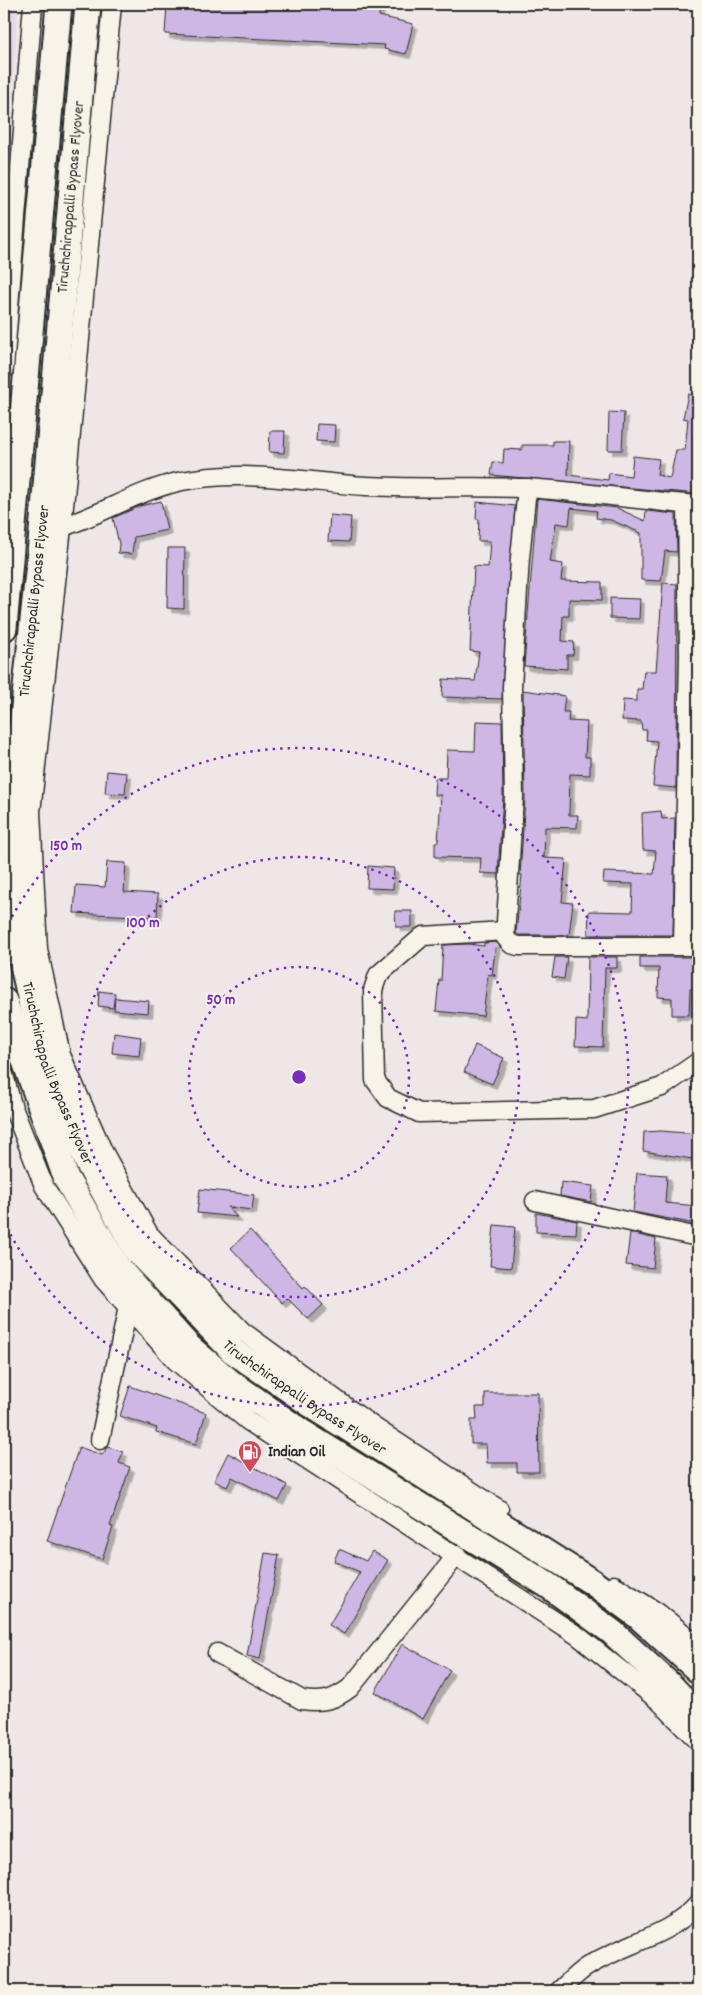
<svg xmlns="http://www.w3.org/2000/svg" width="702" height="1995" viewBox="0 0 702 1995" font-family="Dekko,sans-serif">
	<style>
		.built { fill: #e5d8e6 }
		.building { fill: #ceb6e5; stroke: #2b2b2b; filter: url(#shadow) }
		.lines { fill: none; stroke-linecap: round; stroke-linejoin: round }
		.minor-casing { stroke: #2b2b2b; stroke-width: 21 }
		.highway-casing { stroke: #2b2b2b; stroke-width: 29 }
		.minor { stroke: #f7f3e8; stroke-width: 18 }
		.highway { stroke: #f7f3e8; stroke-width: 25 }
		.ring { fill: none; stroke: #7b2cbf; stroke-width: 2.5; stroke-dasharray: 2.5 5 }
		.labels { text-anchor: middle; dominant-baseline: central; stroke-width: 4; stroke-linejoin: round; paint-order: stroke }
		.street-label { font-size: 16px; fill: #2b2b2b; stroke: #f7f3e8 }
		.poi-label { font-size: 16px; font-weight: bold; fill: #2b2b2b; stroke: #f7f3e8; text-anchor: start }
		.centre { fill: #7b2cbf; stroke: #f7f3e8; stroke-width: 2.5 }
		.ring-label { font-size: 15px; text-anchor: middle; font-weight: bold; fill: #7b2cbf; stroke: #f7f3e8; stroke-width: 4; stroke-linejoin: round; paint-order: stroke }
	</style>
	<defs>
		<filter id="shadow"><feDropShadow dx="4.5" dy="4.5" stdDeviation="0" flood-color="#0004"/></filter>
	</defs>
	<rect width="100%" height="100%" fill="#efe7e7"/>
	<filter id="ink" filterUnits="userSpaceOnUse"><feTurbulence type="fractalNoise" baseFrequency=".02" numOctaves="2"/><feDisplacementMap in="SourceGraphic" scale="10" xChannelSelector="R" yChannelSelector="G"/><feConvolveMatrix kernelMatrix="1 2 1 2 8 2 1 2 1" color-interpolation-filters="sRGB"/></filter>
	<g filter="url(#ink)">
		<polygon class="built" points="4,4 18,4 4,203"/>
		<g class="building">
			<polygon points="167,4 380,4 379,16 413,24 406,54 384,49 385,45 165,34"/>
			<polygon points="688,394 698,396 698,494 491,475 493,462 503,463 504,449 522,450 522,445 553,445 553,441 569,441 568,475 608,480 609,473 631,476 633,456 659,459 657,475 670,478 676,450 685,450 688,419 683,418"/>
			<polygon points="609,412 624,413 622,450 608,450"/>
			<polygon points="317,424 335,425 334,442 316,441"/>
			<polygon points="270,431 285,431 284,453 269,452"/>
			<polygon points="537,499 617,508 645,521 646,511 676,514 677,552 665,551 661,581 641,580 641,533 611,520 596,518 597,511 571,508 569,525 556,523 550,562 563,564 561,581 602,582 602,600 569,599 569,616 563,616 562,641 574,642 573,655 567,655 567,669 524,666"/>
			<polygon points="161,501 167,530 134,537 132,554 118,553 119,544 113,518 140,506"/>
			<polygon points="477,502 515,506 502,699 442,697 443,679 475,681 479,652 470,651 474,566 488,567 490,541 478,541 479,519 476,519"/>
			<polygon points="330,515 351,517 349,542 328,541"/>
			<polygon points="168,548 185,548 184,609 167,608"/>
			<polygon points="663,583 677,584 676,788 653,786 657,741 646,740 647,730 642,730 641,721 622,720 623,700 637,701 637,689 642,689 644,671 656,671"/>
			<polygon points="610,598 640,599 639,619 610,618"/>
			<polygon points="523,690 565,696 563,712 569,712 568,721 587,722 585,757 590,757 590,775 570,774 569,815 578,815 577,828 545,827 544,858 566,859 562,902 573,903 569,935 519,935 516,933 522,875 520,875 525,798"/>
			<polygon points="476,721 502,722 503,797 498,874 480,873 481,858 435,857 435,842 438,842 441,795 434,795 435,778 446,778 447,750 475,751"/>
			<polygon points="107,771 127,773 125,794 105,793"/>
			<polygon points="661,811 662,819 675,818 673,935 588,935 589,911 632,912 633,884 603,883 604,872 654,874 656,851 643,850 642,813"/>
			<polygon points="696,822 698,823 698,935 694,935"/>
			<polygon points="107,862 126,863 124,892 158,894 157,917 74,913 76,885 105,887"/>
			<polygon points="368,866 394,868 393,889 367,888"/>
			<polygon points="395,911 412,911 412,927 396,927"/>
			<polygon points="496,942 492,975 488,974 483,1016 436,1011 439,980 441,981 443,945 468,944 484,946 484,943"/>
			<polygon points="555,957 567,957 564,979 552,977"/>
			<polygon points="588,957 617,957 617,968 605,968 603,1047 575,1046 576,1020 587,1021"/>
			<polygon points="640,957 698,957 698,989 690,989 689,1015 672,1015 672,998 658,997 659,968 640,968"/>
			<polygon points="99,991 115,993 113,1008 98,1006"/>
			<polygon points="115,998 149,1001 148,1013 114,1010"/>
			<polygon points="114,1033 141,1037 139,1056 112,1053"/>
			<polygon points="475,1045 504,1058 492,1084 464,1072"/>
			<polygon points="661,1131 698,1134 698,1160 643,1151 644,1132"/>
			<polygon points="637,1173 667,1175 665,1203 698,1206 696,1224 633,1212"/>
			<polygon points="561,1182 593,1186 591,1202 560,1196"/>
			<polygon points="200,1189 254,1195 252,1210 228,1207 237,1217 197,1213"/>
			<polygon points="536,1213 577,1221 576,1234 536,1232"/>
			<polygon points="494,1225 515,1227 511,1268 490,1266"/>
			<polygon points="250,1230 303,1288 305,1286 323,1305 308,1319 287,1298 282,1303 231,1248"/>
			<polygon points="630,1233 656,1239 653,1268 626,1265"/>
			<polygon points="130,1386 206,1413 196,1444 156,1432 157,1428 120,1416"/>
			<polygon points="485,1393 538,1393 539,1472 517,1472 517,1463 487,1463 486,1444 471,1444 471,1420 477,1420 476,1407 485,1407"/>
			<polygon points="79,1447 102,1455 108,1447 123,1452 119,1463 130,1467 110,1526 113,1527 102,1559 47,1541"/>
			<polygon points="228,1453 287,1485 279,1501 232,1477 227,1487 214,1481"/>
			<polygon points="339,1549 366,1561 372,1551 388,1560 344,1634 329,1625 360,1572 334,1561"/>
			<polygon points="265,1553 279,1555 260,1659 247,1656"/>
			<polygon points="402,1644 450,1670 423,1719 375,1692"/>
		</g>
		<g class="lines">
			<g class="minor-casing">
				<g id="minor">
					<polyline points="112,4 62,527 31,812 38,949 61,1055 103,1151 149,1234 242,1331 374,1427 499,1509"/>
					<polyline points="4,369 33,4"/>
					<polyline points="527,488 520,558 512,687 514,797 505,937 511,944 518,946 698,946"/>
					<path d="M62,527C103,514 139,490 182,481C242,469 306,482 366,486C419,489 472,486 525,488C583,491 640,501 698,505"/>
					<polyline points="505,931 423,936 378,975 373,990 375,1080 388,1098 419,1113 594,1109 662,1087 698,1062"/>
					<polyline points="683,945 689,655 687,504"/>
					<polyline points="4,1075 12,1105 44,1186 103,1279 176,1361 248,1421 578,1636 659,1701 698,1741"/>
					<polyline points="535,1201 698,1237"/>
					<polyline points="100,1440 128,1307"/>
					<polyline points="614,1585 657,1612 698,1645"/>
					<path d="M217,1653L302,1700C323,1703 334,1700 350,1688L457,1555"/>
					<path d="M559,1991C567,1984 576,1974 585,1968C620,1944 670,1937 698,1904"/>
				</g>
			</g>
			<g class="highway-casing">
				<g id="highway">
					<path id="s1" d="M88,4L41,543L13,812L20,952L45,1064L88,1163L136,1250L233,1351L316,1408L592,1582L638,1616L698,1670"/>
					<polyline points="4,628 59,4"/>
					<polyline points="4,1001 66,1178 118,1268 189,1347 230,1382 300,1431 549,1586 612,1632 672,1687 698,1715"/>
				</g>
			</g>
			<use href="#minor" class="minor"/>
			<use href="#highway" class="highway"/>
		</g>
	</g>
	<g class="ring">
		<circle cx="299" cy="1077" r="110"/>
		<circle cx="299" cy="1077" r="220"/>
		<path d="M5 930A329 329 0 1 1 5 1224"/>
	</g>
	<defs>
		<g id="fuel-pin" transform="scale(1.25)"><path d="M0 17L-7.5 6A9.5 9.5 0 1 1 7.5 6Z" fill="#d1495b" stroke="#f7f3e8"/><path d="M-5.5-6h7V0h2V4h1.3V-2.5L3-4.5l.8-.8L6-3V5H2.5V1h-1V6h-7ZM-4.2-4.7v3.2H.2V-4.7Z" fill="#fff"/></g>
	</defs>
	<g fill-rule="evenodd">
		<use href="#fuel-pin" x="250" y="1452"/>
	</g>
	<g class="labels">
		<g class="street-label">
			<text transform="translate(71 197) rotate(-85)">Tiruchchirappalli Bypass Flyover</text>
			<text transform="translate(35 601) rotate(-84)">Tiruchchirappalli Bypass Flyover</text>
			<text stroke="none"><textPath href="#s1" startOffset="1079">Tiruchchirappalli Bypass Flyover</textPath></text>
			<text stroke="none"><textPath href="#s1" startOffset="1499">Tiruchchirappalli Bypass Flyover</textPath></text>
		</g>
		<g class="poi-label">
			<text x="268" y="1452">Indian Oil</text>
		</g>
	</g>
	<circle cx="299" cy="1077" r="8" class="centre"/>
	<g class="ring-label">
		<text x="66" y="850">150 m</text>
		<text x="143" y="927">100 m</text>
		<text x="221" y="1004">50 m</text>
	</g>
	<rect width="702" height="1995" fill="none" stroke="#f7f3e8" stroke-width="20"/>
	<rect x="10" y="10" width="682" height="1975" fill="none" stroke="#2b2b2b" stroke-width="2" filter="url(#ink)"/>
</svg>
